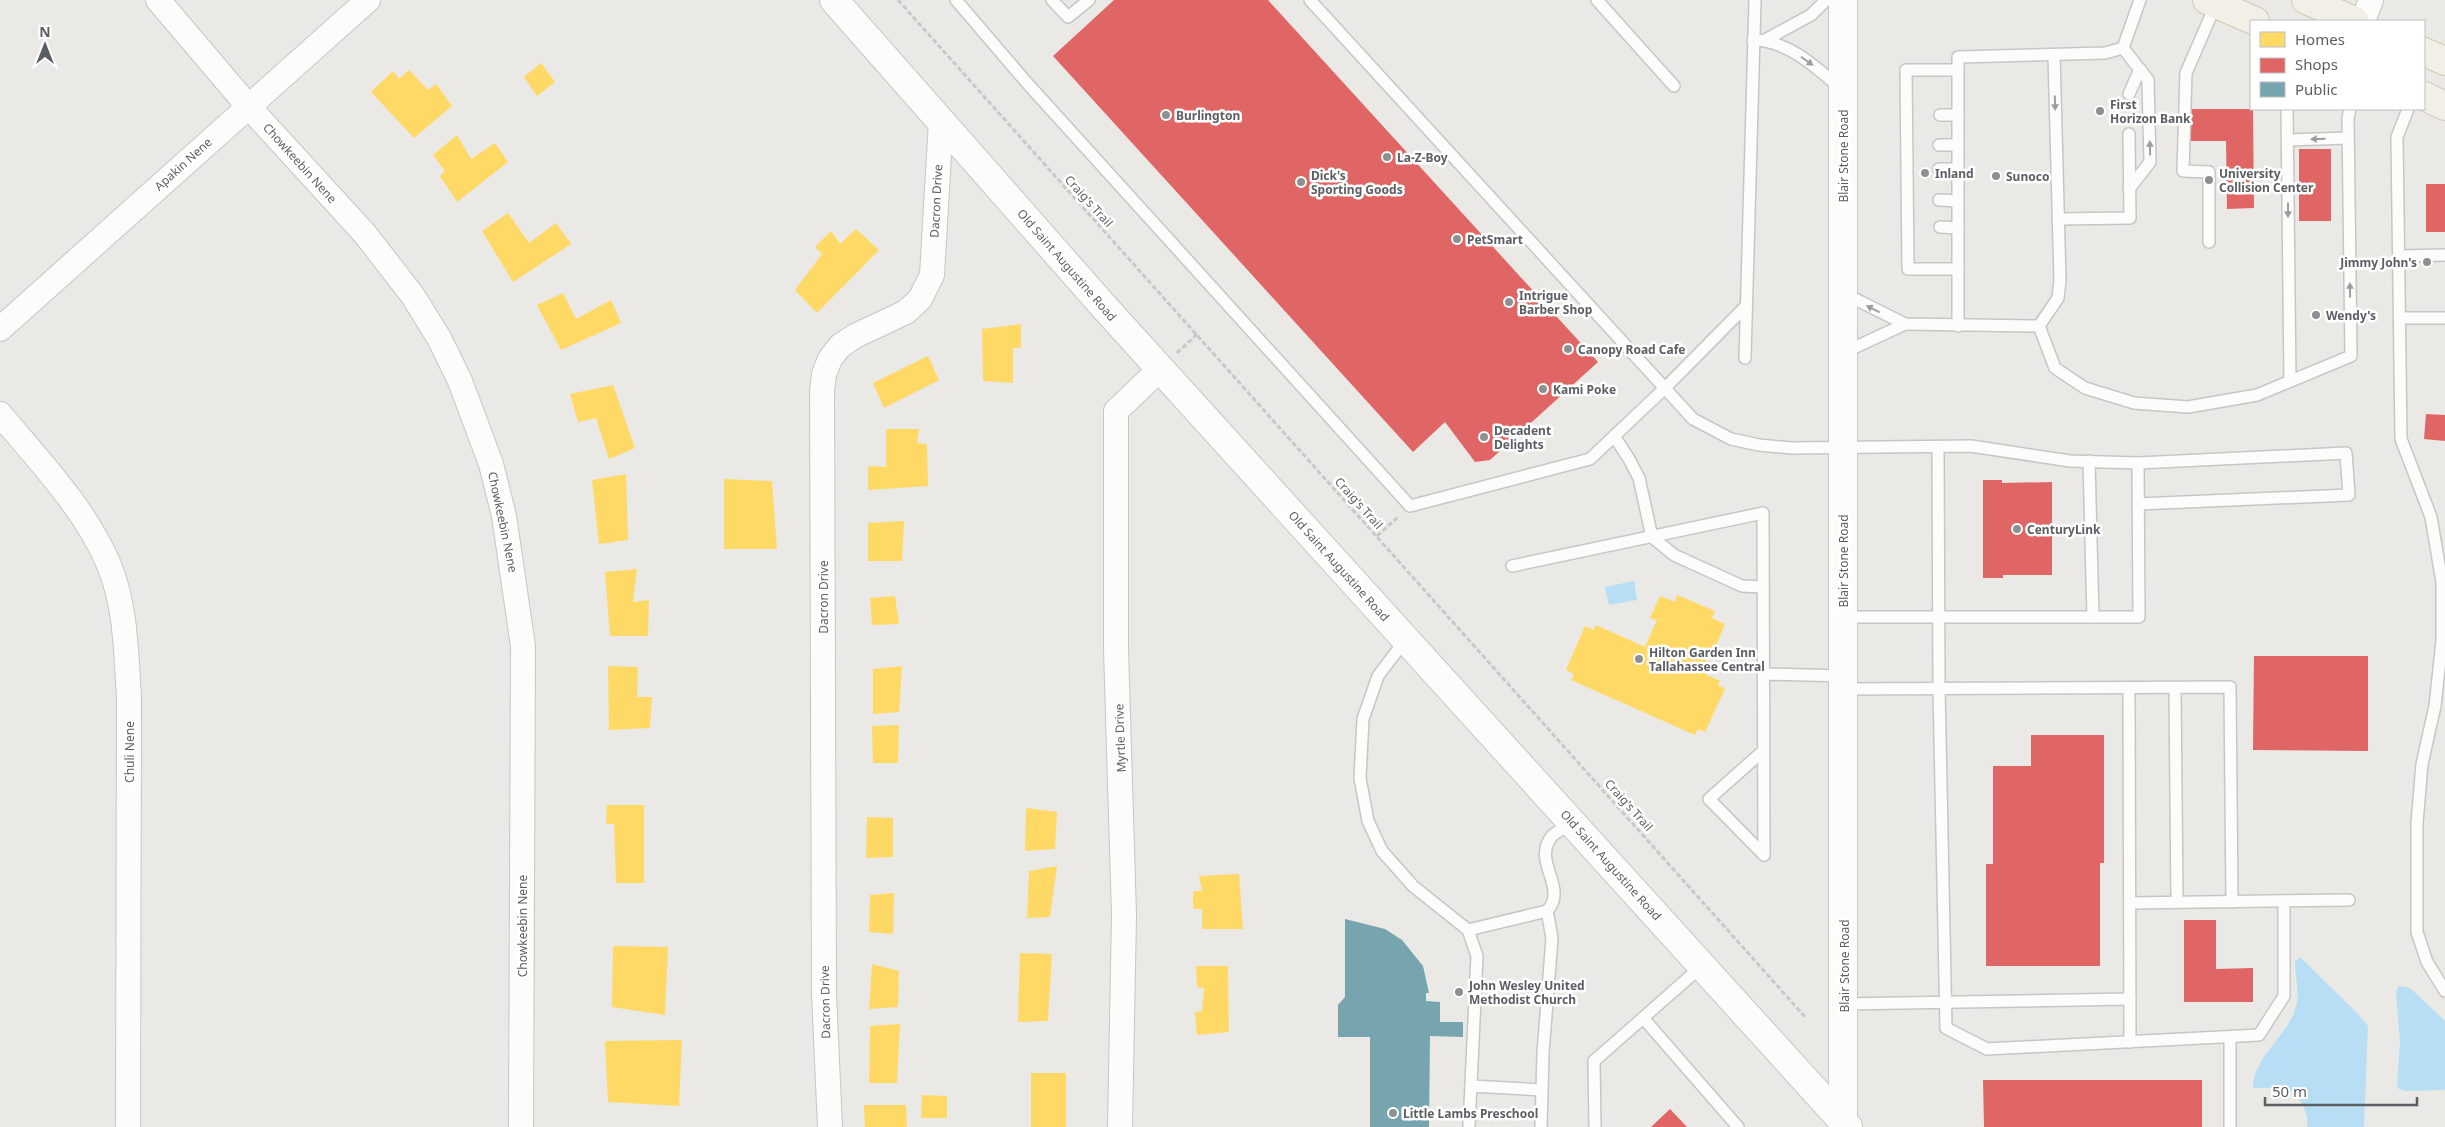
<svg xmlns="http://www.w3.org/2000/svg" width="2445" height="1127" viewBox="0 0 2445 1127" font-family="'Noto Sans',sans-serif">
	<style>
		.water { fill: #b8def6 }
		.homes { fill: #ffd966 }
		.shops { fill: #e06666 }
		.public { fill: #76a5af }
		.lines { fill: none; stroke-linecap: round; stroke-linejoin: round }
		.service-casing { stroke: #c6c6c6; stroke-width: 14 }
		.minor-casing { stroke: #c6c6c6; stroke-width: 26 }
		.tertiary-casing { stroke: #c6c6c6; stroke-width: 30 }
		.secondary-casing { stroke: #c7c7c7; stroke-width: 30 }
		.primary-casing { stroke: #d2c8b3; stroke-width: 30 }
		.path { stroke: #c5cac7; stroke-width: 3; stroke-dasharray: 5 2.5; stroke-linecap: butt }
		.service { stroke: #fcfcfb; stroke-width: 11 }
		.minor { stroke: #fcfcfb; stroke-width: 24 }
		.tertiary { stroke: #fcfcfb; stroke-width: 28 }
		.secondary { stroke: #fcfcfb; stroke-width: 28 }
		.primary { stroke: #f2efe7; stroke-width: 28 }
		.oneway { fill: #9b9ea0 }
		.poi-dot { fill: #8d8f90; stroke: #fff; stroke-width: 2 }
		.labels { text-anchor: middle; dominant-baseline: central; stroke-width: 5; stroke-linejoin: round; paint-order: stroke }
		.poi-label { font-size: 12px; font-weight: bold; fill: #5b5f63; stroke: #fff; text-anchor: start }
		.street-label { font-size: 12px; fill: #5b5f63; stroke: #fff }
	</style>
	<rect width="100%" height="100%" fill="#eae9e5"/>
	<g class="water">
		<polygon points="1634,581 1637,600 1609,605 1605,587"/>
		<path d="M2300,957L2358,1014L2368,1026L2364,1127H2307C2310,1114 2299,1092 2285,1089C2275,1087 2263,1088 2253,1088C2253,1055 2292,1034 2297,1002C2299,990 2295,975 2295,962Z"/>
		<polygon points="2398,986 2410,988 2445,1021 2445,1090 2406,1091 2399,1089 2397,1085 2400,1042 2396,992"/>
	</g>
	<g class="homes">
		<polygon points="541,63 555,82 537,96 524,77"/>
		<polygon points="409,70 428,90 436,84 452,106 414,138 371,92 393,71 399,79"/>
		<polygon points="457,135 471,159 495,143 508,162 457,202 440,176 445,171 433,155"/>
		<polygon points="508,213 529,243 556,223 571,244 513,282 482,231"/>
		<polygon points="856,229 879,250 817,313 795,290 822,254 815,247 831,231 840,244"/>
		<polygon points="563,293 576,319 611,300 621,323 561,350 537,305"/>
		<polygon points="1021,324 1021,348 1013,348 1013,383 983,381 982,329"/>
		<polygon points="928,356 939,380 884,408 873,383"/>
		<polygon points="613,385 635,448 609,459 596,418 578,422 570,394"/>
		<polygon points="886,429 919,429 917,443 927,444 928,486 868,490 868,466 886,467"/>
		<polygon points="626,474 628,540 599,544 592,480"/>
		<polygon points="724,479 772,481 777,549 724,549"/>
		<polygon points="904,521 902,561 868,561 868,523"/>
		<polygon points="637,569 633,602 649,600 648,636 610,636 605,572"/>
		<polygon points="1677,595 1715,611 1712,618 1725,624 1716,646 1713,645 1701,672 1720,681 1718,685 1725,689 1705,732 1698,729 1695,735 1571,680 1574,674 1566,670 1585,626 1594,630 1596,625 1645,647 1657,620 1650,618 1660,596 1675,602"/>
		<polygon points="895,596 899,624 872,625 870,598"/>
		<polygon points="608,666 638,667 637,697 652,697 650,728 609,730"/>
		<polygon points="902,666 899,712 873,714 873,669"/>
		<polygon points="899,725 898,763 873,763 872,726"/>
		<polygon points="607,805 644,805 644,883 616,883 614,824 606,824"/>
		<polygon points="1026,808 1057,812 1055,849 1025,851"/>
		<polygon points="867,817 893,818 893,857 866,858"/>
		<polygon points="1057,866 1050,917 1027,918 1029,871"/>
		<polygon points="1239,874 1243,929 1202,929 1202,909 1193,909 1193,891 1202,891 1199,876"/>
		<polygon points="894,893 893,934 869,932 870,895"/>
		<polygon points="613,946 668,947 665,1015 612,1007"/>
		<polygon points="1020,953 1052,954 1048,1021 1018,1022"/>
		<polygon points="872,964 899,971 898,1007 869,1009"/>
		<polygon points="1196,966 1228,966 1229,1032 1197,1035 1195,1012 1202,1011 1204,988 1197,987"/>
		<polygon points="900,1024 897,1083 869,1083 870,1026"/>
		<polygon points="682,1040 679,1106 608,1102 605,1041"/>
		<rect x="1031" y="1073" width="35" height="54"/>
		<polygon points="922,1095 947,1096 947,1118 921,1118"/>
		<polygon points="864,1105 906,1105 907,1127 865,1127"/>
	</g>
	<g class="shops">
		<polygon points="1114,0 1268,0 1598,362 1490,460 1475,462 1445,422 1413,452 1053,56"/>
		<polygon points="2190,109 2253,109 2254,208 2227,209 2226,141 2190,141"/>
		<rect x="2299" y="149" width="32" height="72"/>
		<rect x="2426" y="184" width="19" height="48"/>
		<polygon points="2426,414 2445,415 2445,441 2424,439"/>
		<polygon points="1983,480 2002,480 2002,483 2052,482 2052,575 2003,575 2003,578 1983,578"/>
		<polygon points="2254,656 2368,656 2368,751 2253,750"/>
		<polygon points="2031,735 2104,735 2104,863 2100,863 2100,966 1986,966 1986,864 1993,864 1993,766 2031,766"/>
		<polygon points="2184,920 2216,920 2216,969 2253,968 2253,1002 2184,1002"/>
		<polygon points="1983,1080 2202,1080 2202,1127 1984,1127"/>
		<polygon points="1670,1109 1687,1127 1651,1127"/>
	</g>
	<polygon class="public" points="1345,919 1385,929 1402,940 1423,966 1429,993 1426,993 1426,1001 1440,1002 1440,1022 1463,1022 1463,1037 1430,1036 1429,1127 1370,1127 1370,1037 1338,1037 1338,1005 1345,997"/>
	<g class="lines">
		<g class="service-casing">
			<g id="service">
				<polyline points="956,0 1027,83 1410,506 1590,459 1665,388 1746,306"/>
				<polyline points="1052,0 1068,17 1089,0"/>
				<polyline points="1310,0 1693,419 1731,439 1759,445 1792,448 1971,446 2070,461 2138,463 2346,453 2349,495 2138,504"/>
				<polyline points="1597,0 1674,86"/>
				<path d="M1753,40C1787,40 1816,67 1840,88"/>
				<polyline points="1765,40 1811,15 1826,0"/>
				<polyline points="2123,48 2148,80 2150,162 2129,189"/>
				<polyline points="2123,48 2140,0"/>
				<polyline points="1958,70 1906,70 1908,269 1958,269"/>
				<polyline points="2129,94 2140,69"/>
				<polyline points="2287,109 2290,381"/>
				<polyline points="2408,109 2397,137 2401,439 2431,517 2442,582 2442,641 2435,706 2422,764 2417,823 2417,932 2427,962 2445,991"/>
				<polyline points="1940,115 1958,115"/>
				<polyline points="2288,140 2348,138"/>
				<polyline points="1939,145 1958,145"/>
				<polyline points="1939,169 1958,169"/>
				<polyline points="1939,200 1958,201"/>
				<polyline points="2058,219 2130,218 2129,134"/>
				<polyline points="1940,227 1958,228"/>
				<polyline points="2209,242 2209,172 2183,171 2186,73 2216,4"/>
				<polyline points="2399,256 2445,255"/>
				<polyline points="1843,293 1905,324 2039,326"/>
				<polyline points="2400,318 2445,318"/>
				<polyline points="1958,326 1958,57 2105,53 2123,48"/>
				<polyline points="2039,326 2055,368 2085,388 2134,403 2188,407 2257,395 2351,356 2348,118 2350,109"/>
				<polyline points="2039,326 2058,298 2060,280 2054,55"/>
				<polyline points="1843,353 1905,324"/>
				<polyline points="1745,358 1755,0"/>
				<polyline points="1614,436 1629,459 1639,478 1652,537 1674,555 1742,586 1763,587"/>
				<polyline points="1938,447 1939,689 1946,1028 1987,1049 2259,1035 2284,996 2284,901"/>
				<polyline points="2089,461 2093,617"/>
				<polyline points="1512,566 1763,513 1764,855"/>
				<polyline points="1844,617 2139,617 2138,463"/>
				<polyline points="1406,639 1378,676 1363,719 1360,778 1368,821 1382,851 1413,886 1468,930 1477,956 1469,1127"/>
				<polyline points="1763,674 1844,676"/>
				<polyline points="2129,688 2130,1042"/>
				<polyline points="2175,688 2177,902"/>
				<polyline points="1844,689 2230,687 2232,902"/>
				<polyline points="1763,751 1709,799 1764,855"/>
				<polyline points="2130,903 2349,900"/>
				<path d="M1468,930L1547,911C1569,887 1531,862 1552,836C1557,831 1567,827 1572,823"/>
				<polyline points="1844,1004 2130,999"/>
				<polyline points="1644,1019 1738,1127"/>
				<polyline points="1471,1086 1542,1090"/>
				<polyline points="1541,1127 1543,1053 1552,938 1547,911"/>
				<polyline points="1595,1127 1594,1061 1702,966"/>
				<polyline points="2230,1127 2230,1037"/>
			</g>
		</g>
		<g class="minor-casing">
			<g id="minor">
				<polyline points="158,0 248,106 365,234 413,296 439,338 460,381 491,464 504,516 523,646 521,1127"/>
				<polyline points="2363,21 2371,0"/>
				<polyline points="0,329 368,0"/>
				<path d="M0,414C39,461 85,508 109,565C126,606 126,653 129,697L128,1127"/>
				<polyline points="830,1127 824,994 822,392 824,374 830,359 840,346 855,336 906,312 920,299 932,275 941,121"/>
				<polyline points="1120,1127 1124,915 1116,649 1116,411 1160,369"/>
			</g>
		</g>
		<g class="tertiary-casing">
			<polyline id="tertiary" points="834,0 1106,309 1848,1127"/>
		</g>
		<g class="secondary-casing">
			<polyline id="secondary" points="1843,0 1843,1127"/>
		</g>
		<g class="primary-casing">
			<g id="primary">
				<polyline points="2207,0 2255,21"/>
				<polyline points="2306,0 2355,21"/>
				<polyline points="2424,52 2445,61"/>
				<polyline points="2424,96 2445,106"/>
			</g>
		</g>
		<g class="path">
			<polyline points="898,0 1806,1018"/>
			<polyline points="1177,353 1197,334"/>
			<polyline points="1377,536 1399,516"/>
		</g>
		<use href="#service" class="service"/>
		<use href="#minor" class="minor"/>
		<use href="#tertiary" class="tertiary"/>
		<use href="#secondary" class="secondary"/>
		<use href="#primary" class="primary"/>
	</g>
	<defs><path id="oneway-solid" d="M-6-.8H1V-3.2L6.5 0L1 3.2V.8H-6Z" transform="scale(1.25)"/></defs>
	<g class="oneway">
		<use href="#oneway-solid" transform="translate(1807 61) rotate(35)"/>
		<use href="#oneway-solid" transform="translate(2055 103) rotate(88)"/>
		<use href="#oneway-solid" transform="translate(2318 139) rotate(179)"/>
		<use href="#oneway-solid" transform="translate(2150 148) rotate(-91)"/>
		<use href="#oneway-solid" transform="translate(2288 210) rotate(90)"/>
		<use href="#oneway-solid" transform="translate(2350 290) rotate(-91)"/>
		<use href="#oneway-solid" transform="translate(1873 309) rotate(-153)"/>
	</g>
	<g class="poi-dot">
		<circle cx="2100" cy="111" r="5"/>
		<circle cx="1166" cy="115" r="5"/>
		<circle cx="1387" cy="157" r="5"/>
		<circle cx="1925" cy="173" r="5"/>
		<circle cx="1996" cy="176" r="5"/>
		<circle cx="2209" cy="180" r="5"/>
		<circle cx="1301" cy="182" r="5"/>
		<circle cx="1457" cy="239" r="5"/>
		<circle cx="2427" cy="262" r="5"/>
		<circle cx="1509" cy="302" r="5"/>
		<circle cx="2316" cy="315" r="5"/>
		<circle cx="1568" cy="349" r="5"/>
		<circle cx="1543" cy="389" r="5"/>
		<circle cx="1484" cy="437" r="5"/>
		<circle cx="2017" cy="529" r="5"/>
		<circle cx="1639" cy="659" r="5"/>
		<circle cx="1459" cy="992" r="5"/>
		<circle cx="1393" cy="1113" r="5"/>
	</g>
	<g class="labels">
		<g class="poi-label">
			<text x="2110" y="104">First<tspan x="2110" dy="14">Horizon Bank</tspan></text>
			<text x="1176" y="115">Burlington</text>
			<text x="1397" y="157">La-Z-Boy</text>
			<text x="1935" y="173">Inland</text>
			<text x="2219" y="173">University<tspan x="2219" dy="14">Collision Center</tspan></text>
			<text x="1311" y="175">Dick's<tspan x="1311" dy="14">Sporting Goods</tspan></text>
			<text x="2006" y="176">Sunoco</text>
			<text x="1467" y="239">PetSmart</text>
			<text x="2417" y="262" text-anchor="end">Jimmy John's</text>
			<text x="1519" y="295">Intrigue<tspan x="1519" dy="14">Barber Shop</tspan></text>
			<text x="2326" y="315">Wendy's</text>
			<text x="1578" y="349">Canopy Road Cafe</text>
			<text x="1553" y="389">Kami Poke</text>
			<text x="1494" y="430">Decadent<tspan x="1494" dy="14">Delights</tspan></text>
			<text x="2027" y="529">CenturyLink</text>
			<text x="1649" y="652">Hilton Garden Inn<tspan x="1649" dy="14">Tallahassee Central</tspan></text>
			<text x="1469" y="985">John Wesley United<tspan x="1469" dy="14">Methodist Church</tspan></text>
			<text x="1403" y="1113">Little Lambs Preschool</text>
		</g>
		<g class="street-label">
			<text transform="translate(1843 156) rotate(-90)">Blair Stone Road</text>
			<text transform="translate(300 163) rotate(48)">Chowkeebin Nene</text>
			<text transform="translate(183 164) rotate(-42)">Apakin Nene</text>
			<text transform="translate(936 201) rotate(-87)">Dacron Drive</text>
			<text transform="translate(1089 201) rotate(48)">Craig's Trail</text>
			<text transform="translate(1067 265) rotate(49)">Old Saint Augustine Road</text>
			<text transform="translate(1359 503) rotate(48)">Craig's Trail</text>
			<text transform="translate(503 522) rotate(78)">Chowkeebin Nene</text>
			<text transform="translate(1843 561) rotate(-90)">Blair Stone Road</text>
			<text transform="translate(1339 566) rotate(48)">Old Saint Augustine Road</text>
			<text transform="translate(823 597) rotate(-90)">Dacron Drive</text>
			<text transform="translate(1120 738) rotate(-92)">Myrtle Drive</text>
			<text transform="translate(129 752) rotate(-90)">Chuli Nene</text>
			<text transform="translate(1629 805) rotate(48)">Craig's Trail</text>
			<text transform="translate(1611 865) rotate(48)">Old Saint Augustine Road</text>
			<text transform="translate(522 926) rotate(-90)">Chowkeebin Nene</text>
			<text transform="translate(1844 966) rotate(-90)">Blair Stone Road</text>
			<text transform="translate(825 1002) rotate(-91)">Dacron Drive</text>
		</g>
	</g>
	<rect x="2250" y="20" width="175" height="90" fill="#ffffff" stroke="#bdbfc1"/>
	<rect x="2260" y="32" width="25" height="15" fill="#ffd966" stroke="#bdbfc1"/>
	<text x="2295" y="45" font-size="15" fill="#5b5f63">Homes</text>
	<rect x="2260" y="58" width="25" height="15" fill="#e06666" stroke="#bdbfc1"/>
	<text x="2295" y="70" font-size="15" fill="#5b5f63">Shops</text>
	<rect x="2260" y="82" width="25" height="15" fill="#76a5af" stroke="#bdbfc1"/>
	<text x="2295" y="95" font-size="15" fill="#5b5f63">Public</text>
	<g transform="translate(45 45)" stroke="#ffffff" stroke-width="4" paint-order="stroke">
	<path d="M0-4L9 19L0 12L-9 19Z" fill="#5b5f63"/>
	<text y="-8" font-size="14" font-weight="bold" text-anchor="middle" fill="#5b5f63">N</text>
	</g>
	<path d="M2265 1097v8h152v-8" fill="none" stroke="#5b5f63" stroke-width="2.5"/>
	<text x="2272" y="1097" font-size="15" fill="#5b5f63" stroke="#ffffff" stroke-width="4" paint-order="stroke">50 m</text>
</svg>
